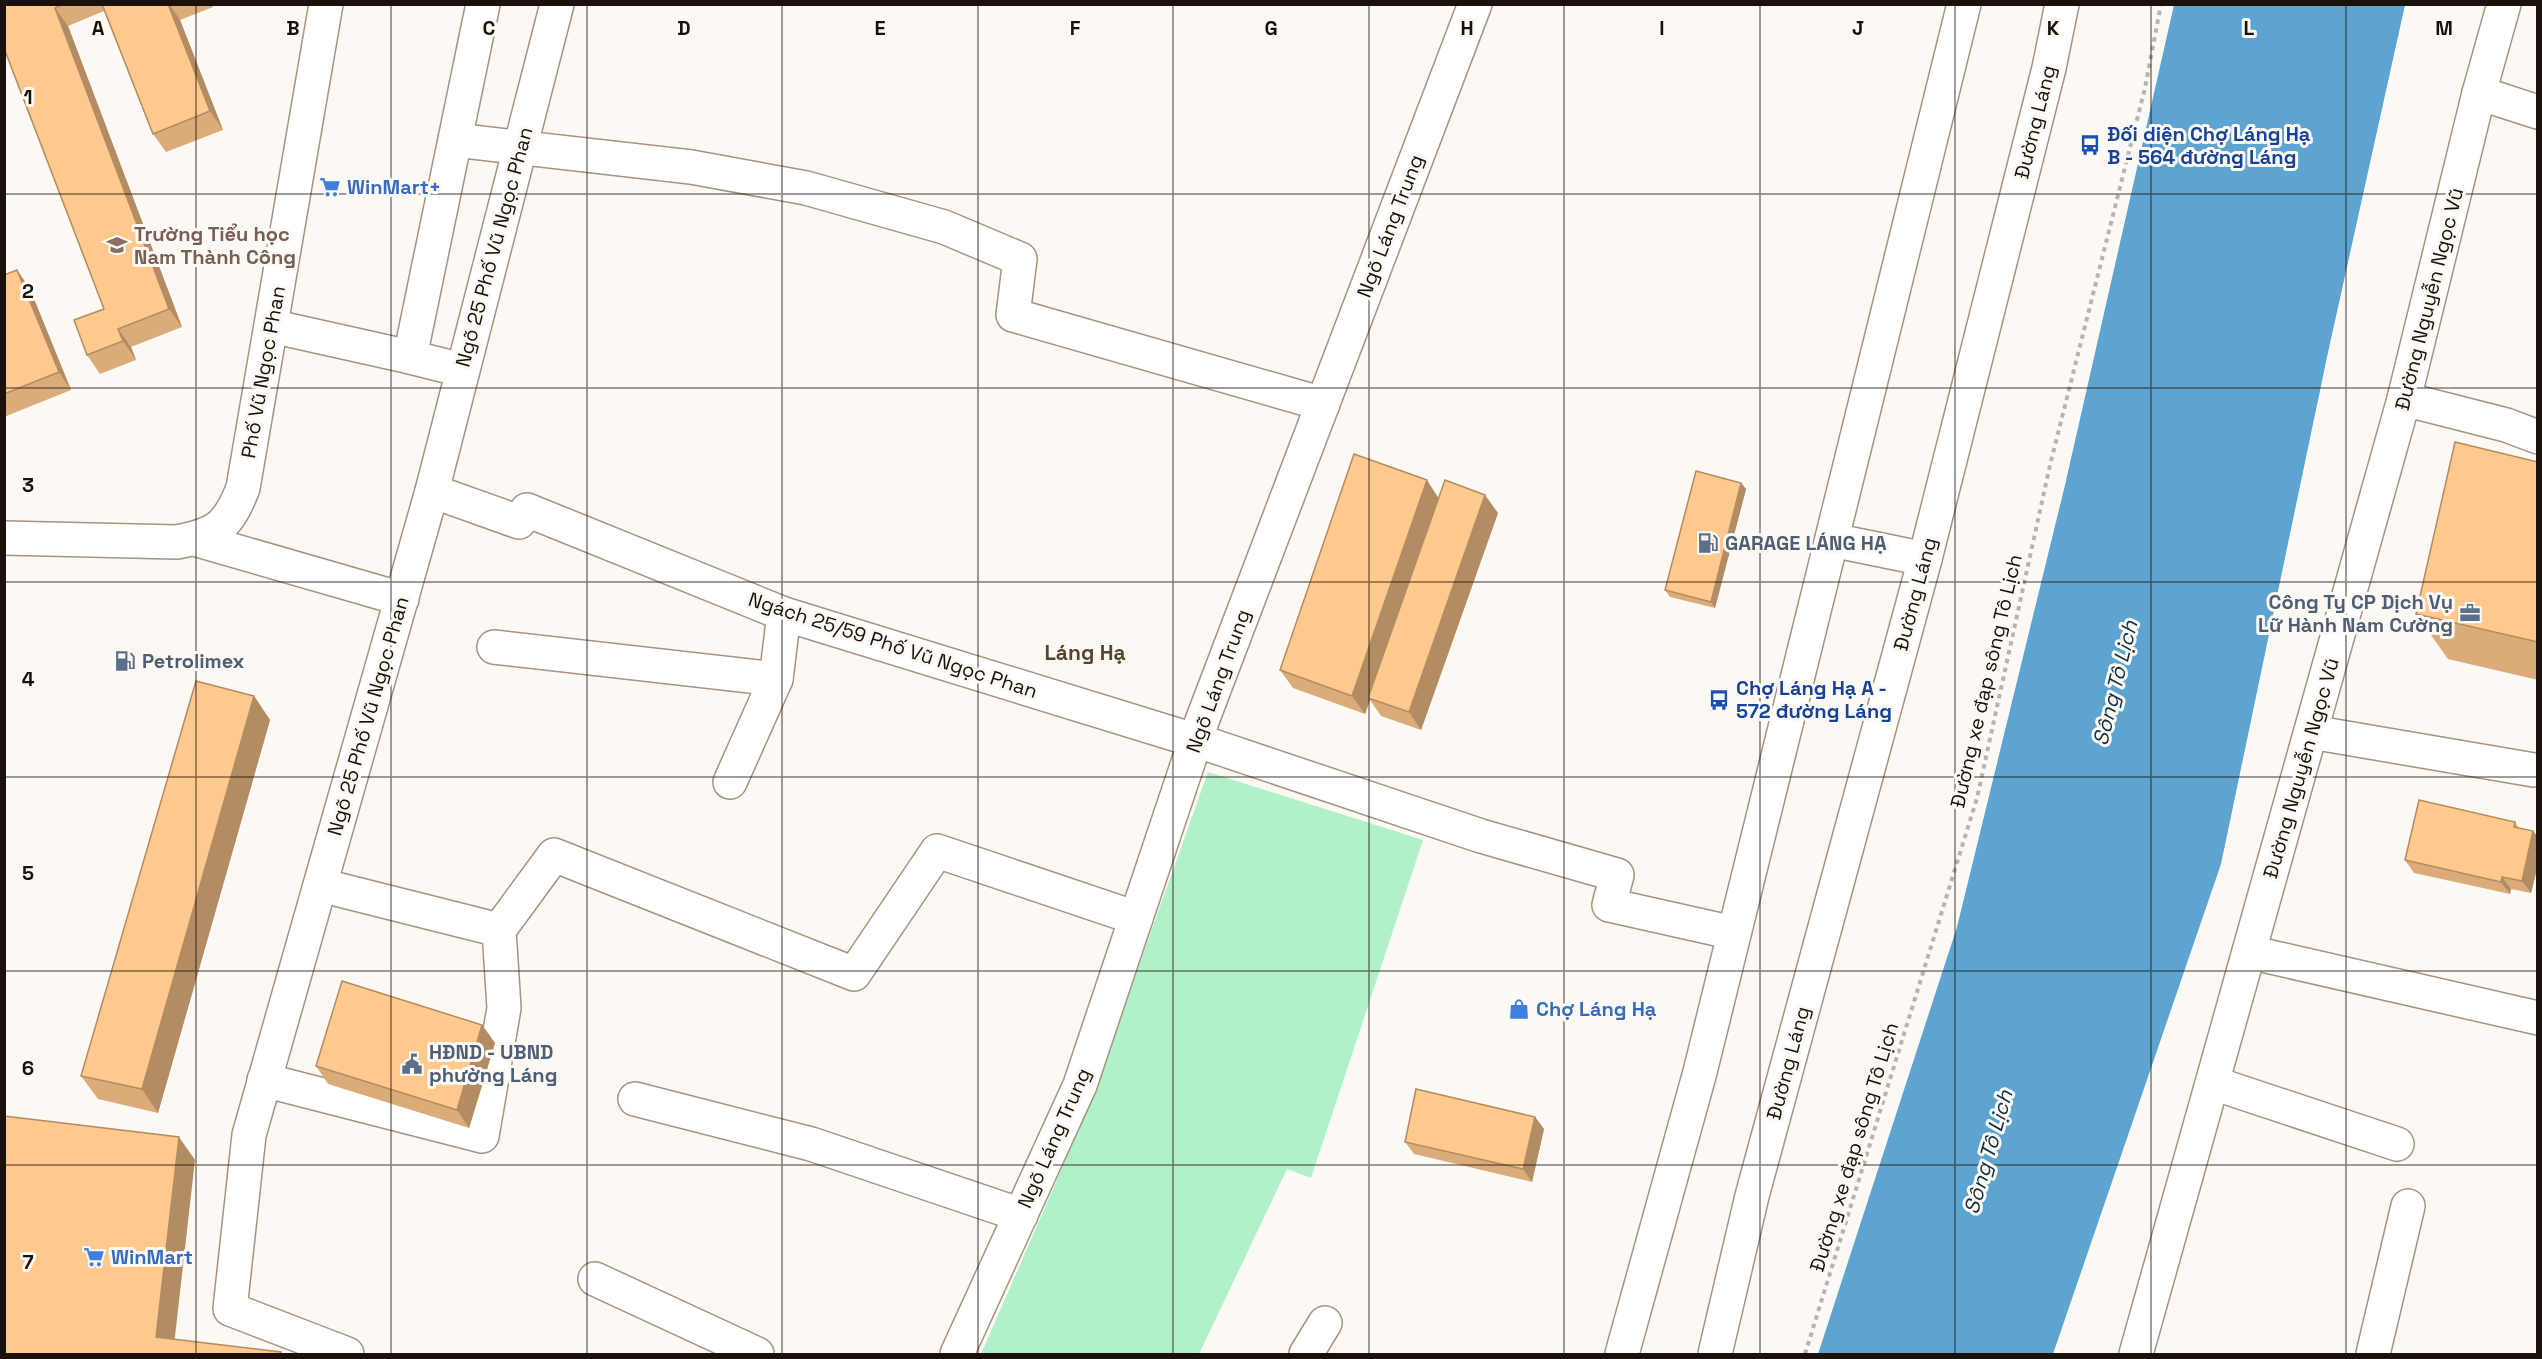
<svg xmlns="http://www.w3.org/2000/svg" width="2542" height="1359" viewBox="0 0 2542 1359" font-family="'Space Grotesk',sans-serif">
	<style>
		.green { fill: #b0f1ca }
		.water { fill: #5da4d1 }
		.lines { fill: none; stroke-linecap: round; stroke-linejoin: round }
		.minor-casing { stroke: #a8937e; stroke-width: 36 }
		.major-casing { stroke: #a8937e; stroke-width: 36 }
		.path { stroke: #b8b3ad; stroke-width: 4; stroke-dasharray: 4.5 4.5; stroke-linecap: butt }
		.minor { stroke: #fff; stroke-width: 33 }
		.major { stroke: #fff; stroke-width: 33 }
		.wall { fill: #dbac79 }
		.shaded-wall { fill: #b28c63 }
		.building { fill: #ffc88d; stroke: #b28c63; stroke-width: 1.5 }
		.grid { fill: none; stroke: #1a120a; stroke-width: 1.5; stroke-opacity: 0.55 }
		.labels { text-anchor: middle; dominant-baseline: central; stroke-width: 6; stroke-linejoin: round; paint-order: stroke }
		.street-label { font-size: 20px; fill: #1a120a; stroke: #fcf8f3 }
		.transit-label { font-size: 20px; font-weight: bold; fill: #164399; stroke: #fcf8f3; text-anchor: start }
		.shop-label { font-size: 20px; font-weight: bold; fill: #366cbe; stroke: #fcf8f3; text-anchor: start }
		.education-label { font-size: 20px; font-weight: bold; fill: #785e54; stroke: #fcf8f3; text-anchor: start }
		.service-label { font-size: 20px; font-weight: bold; fill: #4e5e75; stroke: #fcf8f3; text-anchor: start }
		.neighbourhood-label { font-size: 21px; font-weight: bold; fill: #574532; stroke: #fcf8f3 }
		.water-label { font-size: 21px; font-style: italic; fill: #0d2e41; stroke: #fcf8f3 }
		.grid-label { font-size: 20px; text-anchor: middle; font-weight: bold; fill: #1a120a; stroke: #fcf8f3; stroke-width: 6; stroke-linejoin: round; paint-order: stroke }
	</style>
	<rect width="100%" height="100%" fill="#fcf8f3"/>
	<polygon class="green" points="1208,772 1423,840 1311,1178 1287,1169 1199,1354 981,1354 1087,1111"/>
	<polygon class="water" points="2174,5 2405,5 2327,357 2221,864 2053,1354 1818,1354 1957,927 2065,485"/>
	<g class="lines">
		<g class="minor-casing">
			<g id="minor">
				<polyline points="2479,93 2538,112"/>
				<polyline points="455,140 691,167 806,188 944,227 1020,259 1013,315 1323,404"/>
				<polyline points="271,326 410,357"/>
				<polyline points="462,370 410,357 483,4"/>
				<polyline points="2404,399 2506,425 2538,437"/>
				<polyline points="432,491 519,522 527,510 784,614 1213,746 1481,836 1617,875 1609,905 1734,933"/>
				<path d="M4,538L177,542C218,534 228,526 243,488L326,4"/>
				<polyline points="194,539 402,599"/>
				<polyline points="494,647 776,679"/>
				<polyline points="2311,732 2534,770"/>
				<polyline points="730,782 776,679 784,614"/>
				<polyline points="320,885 499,930"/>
				<polyline points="2249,952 2538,1018"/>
				<polyline points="264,1080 482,1136 504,1008 499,930 554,855 854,974 937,851 1136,918"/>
				<polyline points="2213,1083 2397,1144"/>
				<polyline points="635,1099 811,1144 1021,1215"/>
				<polyline points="595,1279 757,1354"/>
				<polyline points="347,1354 230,1309 249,1135 432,491 557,4"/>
				<polyline points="957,1354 1080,1085 1202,721 1475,4"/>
				<polyline points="1306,1354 1325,1323"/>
				<polyline points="2373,1354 2408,1206"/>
			</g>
		</g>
		<g class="major-casing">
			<g id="major">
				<polyline points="1832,540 1925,559"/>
				<polyline points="1622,1354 1700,1072 1964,4"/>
				<polyline points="1715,1354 1752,1196 1925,559 2049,68 2062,4"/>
				<polyline points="2136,1354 2404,399 2479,93 2504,4"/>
			</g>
		</g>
		<polyline class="path" points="1805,1354 1977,798 2050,465 2145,88 2161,4"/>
		<use href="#minor" class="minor"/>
		<use href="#major" class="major"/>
	</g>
	<g class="wall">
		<polygon points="4,4 212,4 213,7 180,20 223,130 166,152 153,134 104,11 68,26 182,327 131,347 136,360 100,374 87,355 104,309 6,52 4,52"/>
		<polygon points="17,270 30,289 71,390 4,417 4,275"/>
		<polygon points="2538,462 2538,680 2448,659 2416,614"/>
		<polygon points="1741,483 1746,489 1715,608 1670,597 1665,590"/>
		<polygon points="1439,498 1498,513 1421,730 1381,716 1370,700 1365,714 1293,688 1280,670"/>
		<polygon points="254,696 270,720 158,1113 98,1099 81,1076"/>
		<polygon points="2515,822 2519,828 2533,831 2538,837 2538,865 2531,893 2511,889 2510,894 2414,873 2405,860"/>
		<polygon points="482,1025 495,1043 469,1128 328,1084 316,1066"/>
		<polygon points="1535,1117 1544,1129 1532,1182 1414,1154 1405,1142"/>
	</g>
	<g class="shaded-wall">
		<polygon points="168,4 169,4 180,20 223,130 210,111"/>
		<polygon points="55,8 68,26 182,327 169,309"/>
		<polygon points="17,270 30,289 71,390 59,372"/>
		<polygon points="118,329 131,347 136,360 123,341"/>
		<polygon points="1427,480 1439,499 1368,698 1370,700 1365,714 1352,696"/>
		<polygon points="1741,483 1746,489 1715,608 1711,602"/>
		<polygon points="1485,495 1498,513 1421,730 1409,712"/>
		<polygon points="254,696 270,720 158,1113 142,1089"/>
		<polygon points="2533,831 2538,837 2538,865 2531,893 2522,881"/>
		<polygon points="2502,877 2511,889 2510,894 2501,882"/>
		<polygon points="482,1025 495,1043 469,1128 457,1110"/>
		<polygon points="1535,1117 1544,1129 1532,1182 1523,1169"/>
		<polygon points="179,1137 195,1160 173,1354 156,1337"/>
	</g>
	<g class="building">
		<polygon points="4,4 63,4 55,8 169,309 118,329 123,341 87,355 74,320 104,309 4,48"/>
		<polygon points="102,4 168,4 210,111 153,134"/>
		<polygon points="17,270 59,372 4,394 4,275"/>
		<polygon points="2455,442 2538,462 2538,642 2416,614"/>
		<polygon points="1354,454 1427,480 1352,696 1280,670"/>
		<polygon points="1696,471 1741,483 1711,602 1665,590"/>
		<polygon points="1445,480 1485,495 1409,712 1368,698"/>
		<polygon points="196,681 254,696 142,1089 81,1076"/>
		<polygon points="2419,800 2515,822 2514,827 2533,831 2522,881 2502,877 2501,882 2405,860"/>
		<polygon points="342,981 482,1025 457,1110 316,1066"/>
		<polygon points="1416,1089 1535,1117 1523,1169 1405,1142"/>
		<polygon points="4,1116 179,1137 156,1337 281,1352 281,1354 4,1354"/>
	</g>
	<path class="grid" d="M196,4V1354M391,4V1354M587,4V1354M782,4V1354M978,4V1354M1173,4V1354M1369,4V1354M1564,4V1354M1760,4V1354M1955,4V1354M2151,4V1354M2346,4V1354M4,194H2538M4,388H2538M4,582H2538M4,777H2538M4,971H2538M4,1165H2538"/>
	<defs>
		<g id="bus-bare" transform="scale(1.62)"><path d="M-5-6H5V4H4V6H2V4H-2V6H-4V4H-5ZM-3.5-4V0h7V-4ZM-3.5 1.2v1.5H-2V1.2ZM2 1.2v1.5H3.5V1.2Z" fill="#1a4fb4" stroke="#fcf8f3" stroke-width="2.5" paint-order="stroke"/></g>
		<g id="supermarket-bare" transform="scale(1.62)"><path d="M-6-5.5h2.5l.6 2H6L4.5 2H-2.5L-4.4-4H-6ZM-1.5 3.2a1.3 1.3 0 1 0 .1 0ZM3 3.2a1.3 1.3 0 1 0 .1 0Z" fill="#3f7fe0" stroke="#fcf8f3" stroke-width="2.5" paint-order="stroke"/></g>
		<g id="school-bare" transform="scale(1.62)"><path d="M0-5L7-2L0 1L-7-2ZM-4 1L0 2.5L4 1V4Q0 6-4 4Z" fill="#8d6e63" stroke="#fcf8f3" stroke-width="2.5" paint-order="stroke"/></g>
		<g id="fuel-bare" transform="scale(1.62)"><path d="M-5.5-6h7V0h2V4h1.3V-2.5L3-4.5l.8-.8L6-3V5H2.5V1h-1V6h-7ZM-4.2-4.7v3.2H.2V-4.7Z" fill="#5c6f8a" stroke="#fcf8f3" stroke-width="2.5" paint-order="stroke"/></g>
		<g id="office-bare" transform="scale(1.62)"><path d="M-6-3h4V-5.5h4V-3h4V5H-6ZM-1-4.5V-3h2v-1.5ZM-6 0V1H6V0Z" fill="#5c6f8a" stroke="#fcf8f3" stroke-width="2.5" paint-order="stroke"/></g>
		<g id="shop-bare" transform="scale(1.62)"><path d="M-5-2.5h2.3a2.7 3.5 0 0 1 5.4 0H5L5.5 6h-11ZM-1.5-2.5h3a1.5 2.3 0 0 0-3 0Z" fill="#3f7fe0" stroke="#fcf8f3" stroke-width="2.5" paint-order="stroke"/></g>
		<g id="civic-bare" transform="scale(1.62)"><path d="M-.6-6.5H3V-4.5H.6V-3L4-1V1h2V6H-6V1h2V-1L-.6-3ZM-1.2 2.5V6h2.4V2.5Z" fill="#5c6f8a" stroke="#fcf8f3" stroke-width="2.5" paint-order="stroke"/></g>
	</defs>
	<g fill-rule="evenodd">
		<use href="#bus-bare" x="2090" y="145"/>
		<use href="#supermarket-bare" x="330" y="187"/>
		<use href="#school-bare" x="117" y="245"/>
		<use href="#fuel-bare" x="1708" y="543"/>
		<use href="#office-bare" x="2470" y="613"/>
		<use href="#fuel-bare" x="125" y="661"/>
		<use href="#bus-bare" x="1719" y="700"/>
		<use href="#shop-bare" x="1519" y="1009"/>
		<use href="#civic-bare" x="412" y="1064"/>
		<use href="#supermarket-bare" x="94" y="1257"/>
	</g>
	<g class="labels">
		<g class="street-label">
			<text transform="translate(2035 122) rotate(-76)">Đường Láng</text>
			<text transform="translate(1390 226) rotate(-69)">Ngõ Láng Trung</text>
			<text transform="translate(494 247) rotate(-75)">Ngõ 25 Phố Vũ Ngọc Phan</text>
			<text transform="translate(2429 299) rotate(-76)">Đường Nguyễn Ngọc Vũ</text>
			<text transform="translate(263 372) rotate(-80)">Phố Vũ Ngọc Phan</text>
			<text transform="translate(1915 594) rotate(-75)">Đường Láng</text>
			<text transform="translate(893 645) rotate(18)">Ngách 25/59 Phố Vũ Ngọc Phan</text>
			<text transform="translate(1218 681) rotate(-70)">Ngõ Láng Trung</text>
			<text transform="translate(1986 681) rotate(-77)">Đường xe đạp sông Tô Lịch</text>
			<text transform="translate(368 716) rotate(-74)">Ngõ 25 Phố Vũ Ngọc Phan</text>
			<text transform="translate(2301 768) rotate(-74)">Đường Nguyễn Ngọc Vũ</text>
			<text transform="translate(1788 1063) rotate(-75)">Đường Láng</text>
			<text transform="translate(1054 1138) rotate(-66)">Ngõ Láng Trung</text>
			<text transform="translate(1854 1147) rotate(-73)">Đường xe đạp sông Tô Lịch</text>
		</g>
		<g class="transit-label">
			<text x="2107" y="134">Đối diện Chợ Láng Hạ<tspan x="2107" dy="23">B - 564 đường Láng</tspan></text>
			<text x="1736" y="688">Chợ Láng Hạ A -<tspan x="1736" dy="23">572 đường Láng</tspan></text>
		</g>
		<g class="shop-label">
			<text x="347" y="187">WinMart+</text>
			<text x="1536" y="1009">Chợ Láng Hạ</text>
			<text x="111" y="1257">WinMart</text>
		</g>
		<g class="education-label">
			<text x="134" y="234">Trường Tiểu học<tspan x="134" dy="23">Nam Thành Công</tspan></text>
		</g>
		<g class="service-label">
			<text x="1725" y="543">GARAGE LÁNG HẠ</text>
			<text x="2453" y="602" text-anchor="end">Công Ty CP Dịch Vụ<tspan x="2453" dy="23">Lữ Hành Nam Cường</tspan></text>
			<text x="142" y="661">Petrolimex</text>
			<text x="429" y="1052">HĐND - UBND<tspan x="429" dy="23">phường Láng</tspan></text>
		</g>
		<g class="neighbourhood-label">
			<text x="1085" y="652">Láng Hạ</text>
		</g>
		<g class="water-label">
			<text transform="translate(2115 683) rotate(-76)">Sông Tô Lịch</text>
			<text transform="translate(1988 1152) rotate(-74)">Sông Tô Lịch</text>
		</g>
	</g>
	<g class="grid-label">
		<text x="98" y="35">A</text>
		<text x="293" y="35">B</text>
		<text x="489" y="35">C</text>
		<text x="684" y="35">D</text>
		<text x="880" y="35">E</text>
		<text x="1075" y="35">F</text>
		<text x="1271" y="35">G</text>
		<text x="1467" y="35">H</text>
		<text x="1662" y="35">I</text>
		<text x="1858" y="35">J</text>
		<text x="2053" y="35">K</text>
		<text x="2249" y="35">L</text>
		<text x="2444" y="35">M</text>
		<text x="28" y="104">1</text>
		<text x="28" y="298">2</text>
		<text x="28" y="492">3</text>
		<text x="28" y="686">4</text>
		<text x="28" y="880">5</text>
		<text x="28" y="1075">6</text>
		<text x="28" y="1269">7</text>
	</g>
	<rect width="2542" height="1359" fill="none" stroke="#1a120a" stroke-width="12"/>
</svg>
